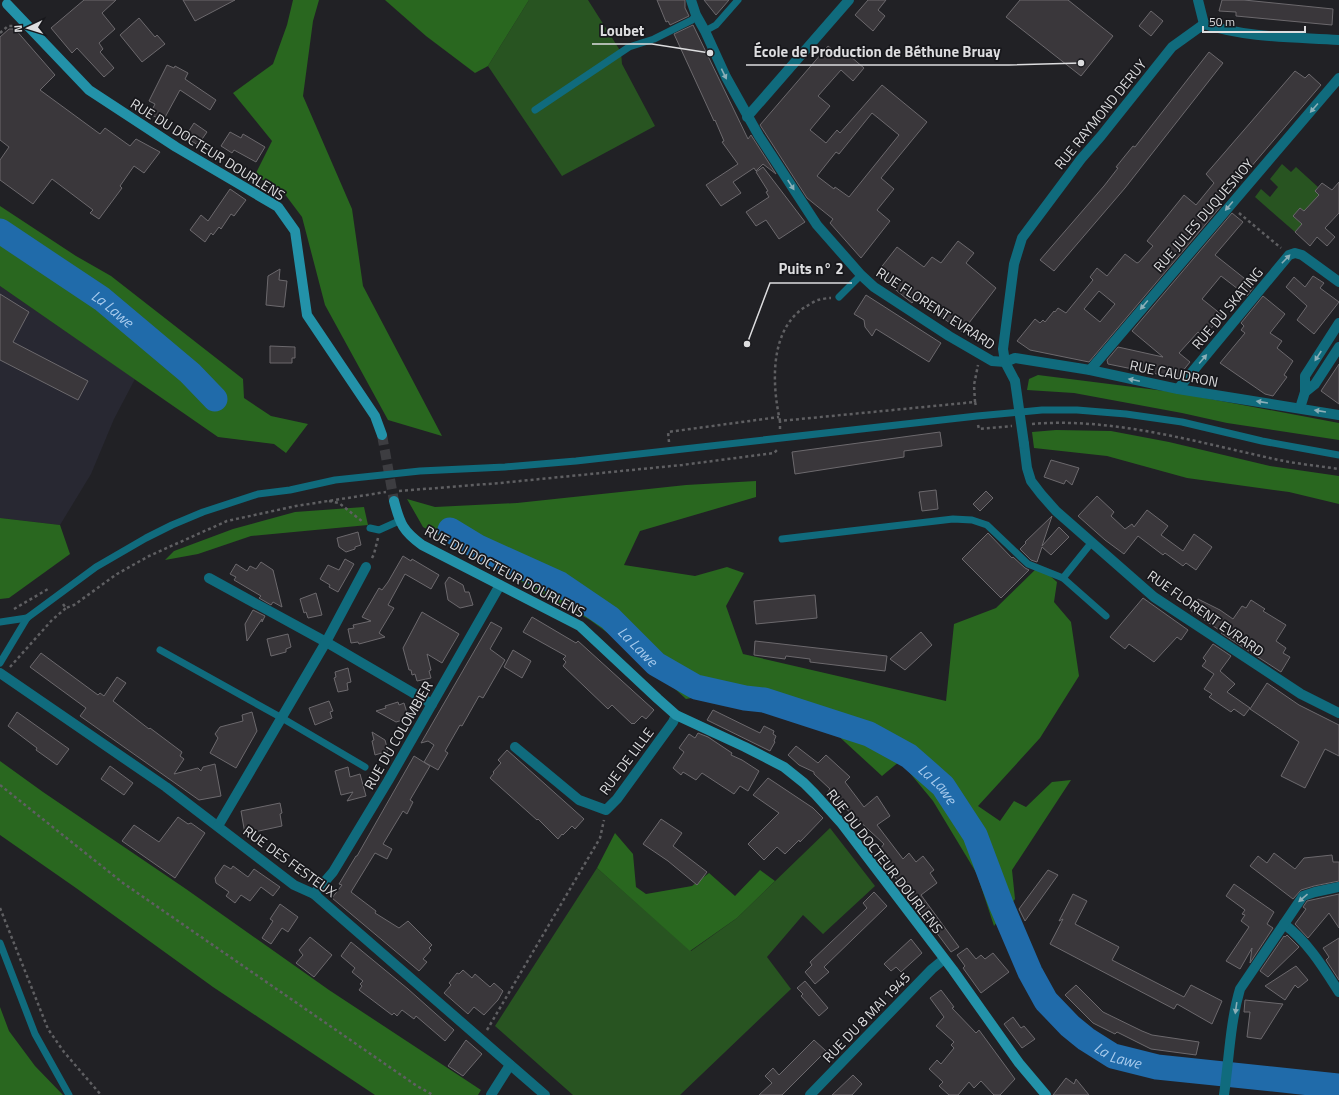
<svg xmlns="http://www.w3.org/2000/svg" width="1339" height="1095" viewBox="0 0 1339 1095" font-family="'Titillium Web',sans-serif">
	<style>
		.built { fill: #282832 }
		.green { fill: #285421 }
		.forest { fill: #29671f }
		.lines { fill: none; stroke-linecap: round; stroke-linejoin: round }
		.river { stroke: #206baa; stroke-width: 25 }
		.building { fill: #3a373b; stroke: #6c696d; fill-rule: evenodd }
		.secondary-tunnel { stroke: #3d3d41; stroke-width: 10; stroke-dasharray: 10 5; stroke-linecap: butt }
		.path { stroke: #5f5f62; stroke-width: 2.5; stroke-dasharray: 3 3; stroke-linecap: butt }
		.lane { stroke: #106b7d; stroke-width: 7 }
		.street { stroke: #106b7d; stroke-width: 10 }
		.secondary { stroke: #2392a9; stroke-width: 10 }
		.street-bridge { stroke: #106b7d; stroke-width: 10 }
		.oneway { fill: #8bafb8 }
		.labels { text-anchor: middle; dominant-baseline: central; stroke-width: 3.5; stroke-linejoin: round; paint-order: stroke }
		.street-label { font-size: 14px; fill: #dddddf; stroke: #18181c }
		.water-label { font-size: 15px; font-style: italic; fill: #a8cbed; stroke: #18181c }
		.leader { fill: none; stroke: #dddddf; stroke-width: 1.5 }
		.callout-dot { fill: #dddddf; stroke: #18181c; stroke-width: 1.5 }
		.callout-label { font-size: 15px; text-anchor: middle; font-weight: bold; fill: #dddddf; stroke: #18181c; stroke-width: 3.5; stroke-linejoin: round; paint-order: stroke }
	</style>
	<rect width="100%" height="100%" fill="#212125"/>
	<polygon class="built" points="0,286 135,379 114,419 91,474 60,525 0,518"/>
	<g class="green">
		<polygon points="529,0 588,0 621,52 622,64 655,126 562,176 488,66"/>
		<polygon points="1282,164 1291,172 1296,167 1318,187 1315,191 1323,200 1304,211 1300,208 1293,216 1302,224 1295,232 1255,197 1261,189 1270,197 1278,187 1270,179"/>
		<polygon points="830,828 875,886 823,934 803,915 767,957 791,989 680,1095 573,1095 495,1026 597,868 691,951 737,918"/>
	</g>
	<g class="forest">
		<polygon points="293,0 319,0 313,21 303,96 352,209 363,286 442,436 388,420 325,305 302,217 284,193 255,175 272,141 233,93 273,64 287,25"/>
		<polygon points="385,0 529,0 488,66 475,73 426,36"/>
		<polygon points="0,206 76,256 111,276 243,379 244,398 271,416 308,424 286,453 274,444 218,437 0,286"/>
		<polygon points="1038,375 1173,392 1339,423 1339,440 1227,423 1182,413 1074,393 1027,390 1029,379"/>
		<polygon points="1056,430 1111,431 1169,442 1270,466 1339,476 1339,504 1289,492 1187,478 1107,456 1034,448 1032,432"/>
		<polygon points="756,481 756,497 640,531 624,565 695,576 727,567 744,573 726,606 743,654 946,701 954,624 996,608 1039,566 1057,582 1054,602 1071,622 1079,676 1040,738 978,806 1000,821 1014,801 1026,807 1052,782 1071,780 1012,870 1015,899 994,926 977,874 933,801 900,761 882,776 833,731 755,687 686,699 638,655 590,620 423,527 407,499 435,507 517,503 686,485"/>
		<polygon points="364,507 368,525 251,536 198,554 165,560 174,551 233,529 295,512"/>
		<polygon points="0,518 60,525 70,554 9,598 0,599"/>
		<polygon points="0,761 43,792 186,889 329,990 481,1090 478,1095 375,1095 213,987 76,888 0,835"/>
		<polygon points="615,833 633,854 636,887 646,894 692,886 709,873 735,896 760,870 775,881 737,918 690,951 597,868"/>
		<polygon points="0,1007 9,1031 35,1066 63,1095 0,1095"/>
	</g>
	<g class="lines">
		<g class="river">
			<path id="s1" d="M0,231L102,299L190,373L215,399"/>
			<path id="s2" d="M450,530L478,547L560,584L610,618L656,664L696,687L745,698L764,700L869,734L909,756L943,786L975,835L1001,904L1030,972L1046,1001L1070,1026L1086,1039L1113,1056L1157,1067L1339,1086"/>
		</g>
	</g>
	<g class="building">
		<polygon points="84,0 116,0 102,13 115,29 99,43 103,49 100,52 114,68 104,77 77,48 72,53 51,28"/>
		<polygon points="183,0 235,0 195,21"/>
		<polygon points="657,0 685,0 685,8 689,16 670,25 668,21 666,22"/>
		<polygon points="704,0 729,0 716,15"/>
		<polygon points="868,0 886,0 878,10 885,16 873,31 855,15"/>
		<polygon points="1020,0 1068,0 1113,36 1081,76 1006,17"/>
		<polygon points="1222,0 1244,0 1333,9 1332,25 1236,16 1236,12 1219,11"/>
		<polygon points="1151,11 1163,21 1151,36 1139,26"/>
		<polygon points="139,18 155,37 157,35 165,44 142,62 120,35"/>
		<polygon points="693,25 748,139 751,135 776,174 763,164 756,171 754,168 733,182 741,193 721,206 706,185 738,164 722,142 724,141 715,120 714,121 674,34"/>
		<polygon points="9,29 15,29 55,75 40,90 100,134 105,128 130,146 136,139 160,152 144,173 134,166 120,186 122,188 99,219 90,213 93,210 52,179 33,204 0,180 0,160 9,147 0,140 0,37"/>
		<path d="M828,46L839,55L843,50L864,68L853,81L841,70L818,96L830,106L810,130L826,143L837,130L840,133L882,85L927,122L881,178L894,189L877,210L890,221L861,258L830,223L833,219L807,198L760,125ZM872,113L899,135L849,197L835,187L834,189L817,176L836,152L839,154Z"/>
		<polygon points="1209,52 1223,63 1125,188 1054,271 1040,260 1104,186 1118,168 1116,167 1133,146 1135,147"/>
		<polygon points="167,65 174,68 175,66 188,73 185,79 216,100 210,110 180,90 163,121 150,114 155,104 149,101"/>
		<path d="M1295,71L1305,78L1309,74L1321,85L1220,203L1222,205L1089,362L1030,350L1017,341L1035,319L1040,323L1043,320L1045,322L1054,311L1055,312L1058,308L1066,313L1093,280L1090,277L1097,268L1107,276L1125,254L1137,263L1139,262L1153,246L1147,241L1184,195L1196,205L1214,183L1206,174ZM1099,291L1115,304L1100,322L1084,309Z"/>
		<polygon points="194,123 207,132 198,145 185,137"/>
		<polygon points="230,132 241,138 243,134 265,147 256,162 234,150 232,153 221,146"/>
		<polygon points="763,167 805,222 779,239 766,220 756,226 746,212 769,197 766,192 768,191 756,172"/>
		<polygon points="1339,182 1339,213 1325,228 1335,237 1327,246 1317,237 1310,246 1295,232 1302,224 1293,216 1300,208 1304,211 1319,195 1315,191 1322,183 1332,190"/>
		<polygon points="230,189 246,200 234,216 231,214 221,229 219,227 213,235 211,233 205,242 190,230 201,215 208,221"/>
		<polygon points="1232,213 1243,222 1215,255 1254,286 1253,288 1247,296 1221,276 1202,299 1222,315 1204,337 1198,332 1179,353 1190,362 1177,378 1108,364 1107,360 1118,347 1163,357 1132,331"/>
		<polygon points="958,241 974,253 966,263 996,288 962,332 916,298 912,303 876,274 897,247 924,267 932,257 941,263"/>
		<polygon points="280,269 279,280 287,281 284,307 266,305 268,276"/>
		<polygon points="1313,276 1324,283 1320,288 1339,302 1314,334 1297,320 1307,306 1286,287 1294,277 1305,287"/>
		<polygon points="0,294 29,312 13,342 88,381 78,400 0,360"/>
		<polygon points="866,295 941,343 929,362 876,329 872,336 865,327 864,320 854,314"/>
		<polygon points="1263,296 1285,314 1270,333 1282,341 1277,348 1293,361 1284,375 1287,377 1273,396 1265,394 1220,363 1245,333 1241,330 1244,326 1241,323"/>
		<polygon points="270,346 295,347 295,358 292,358 292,363 270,363"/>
		<polygon points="1339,364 1339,404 1321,391"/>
		<polygon points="940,432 942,446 904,451 904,457 795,474 792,452"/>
		<polygon points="1051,460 1079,468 1072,485 1066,480 1064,484 1044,477"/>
		<polygon points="936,490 938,509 922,511 919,492"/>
		<polygon points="986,491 993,498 980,511 973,504"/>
		<polygon points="1097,496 1114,512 1111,516 1125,529 1132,524 1134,527 1147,510 1168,526 1161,535 1183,551 1194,534 1212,547 1196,570 1186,563 1183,566 1165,553 1163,555 1138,536 1124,554 1105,540 1078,516"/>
		<polygon points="1052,516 1042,546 1059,527 1069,537 1051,555 1042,547 1037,562 1031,560 1020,549 1026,543 1025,542"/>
		<polygon points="358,532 361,545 355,547 355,549 346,552 339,547 337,538"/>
		<polygon points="988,533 1012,558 1013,557 1025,568 1029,570 1001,598 962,559"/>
		<polygon points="403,556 411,561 412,559 439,575 431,589 405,574 388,605 394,608 379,633 385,637 359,644 358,642 351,643 348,629 354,628 353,625 371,621 362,617 379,588 382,590 388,582"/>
		<polygon points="345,559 354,564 338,592 329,587 330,585 320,579 328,565 339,570"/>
		<polygon points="261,562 273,570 282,607 273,602 271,605 259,598 261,596 234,580 236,577 230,574 236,564 247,571 250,566 256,569"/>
		<polygon points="449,577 463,585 465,592 469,592 473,605 460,608 448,600 445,583"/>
		<polygon points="316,593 322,615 308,618 306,612 304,613 300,599"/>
		<polygon points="815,595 817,618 756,624 754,601"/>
		<polygon points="1143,598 1188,630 1181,640 1177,637 1154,662 1129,644 1125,649 1110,637"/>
		<polygon points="1198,599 1220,610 1233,619 1242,606 1246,608 1251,600 1265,609 1263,611 1286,625 1276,641 1286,648 1283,653 1290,657 1281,672 1221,633 1222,632 1190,610"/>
		<polygon points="253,610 265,616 262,622 262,619 247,641 245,624"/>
		<polygon points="422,612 459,634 442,663 427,654 431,670 429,671 431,678 417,681 415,674 412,675 411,670 409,670 403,648"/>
		<polygon points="532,617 576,643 578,641 654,710 646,719 642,716 634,724 633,723 632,724 612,705 608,709 563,666 566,662 563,659 566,656 523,632"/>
		<polygon points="491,622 502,628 490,649 505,660 483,698 479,696 462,726 460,725 445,751 448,753 438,770 424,762 434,745 428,741 421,743"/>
		<polygon points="921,632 932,645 905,670 890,659"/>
		<polygon points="288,634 291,647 286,649 286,652 271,656 267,639"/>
		<polygon points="755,641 887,656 885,671 810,662 810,659 786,656 785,659 754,655"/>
		<polygon points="1213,644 1231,656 1220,671 1235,684 1227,692 1250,708 1244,716 1234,709 1231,712 1209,697 1212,694 1204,689 1214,674 1202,666 1206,661 1203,658"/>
		<polygon points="513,650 531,661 522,678 504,667"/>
		<polygon points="41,653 98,695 100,693 104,696 117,677 126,683 113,701 149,729 150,728 182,752 180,756 184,759 174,774 198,768 201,771 203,767 215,764 221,796 199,800 80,716 86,708 30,667"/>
		<polygon points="348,668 351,682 347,683 348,690 338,692 334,678 336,677 335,672"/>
		<polygon points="1267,683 1299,705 1339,725 1339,756 1325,749 1305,788 1281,776 1299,742 1250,709"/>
		<polygon points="329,701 333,711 330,712 332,718 315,725 309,708"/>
		<polygon points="398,702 399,705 404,703 408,716 402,718 403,720 396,722 376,711 386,708 385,706"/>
		<polygon points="713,710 760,733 764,726 774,731 773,734 776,736 774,741 775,742 771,749 770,751 707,720"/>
		<polygon points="17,712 69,749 57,765 36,750 37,748 8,726"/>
		<polygon points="252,712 257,731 236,768 210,753 218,738 215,734 220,727 243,721 242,715"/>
		<polygon points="372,732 385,740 388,751 375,755 372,741 374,740"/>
		<polygon points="698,733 708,737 732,753 731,755 742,760 759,771 748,791 740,786 734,794 702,773 696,780 683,772 681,775 673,768 684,752 679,748 689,734 695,738"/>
		<polygon points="796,746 818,763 826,755 850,777 845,782 864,807 877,796 890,816 877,825 903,859 909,853 916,862 923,856 934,870 930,873 937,883 921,895 959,947 951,952 877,853 884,844 828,792 830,789 814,774 814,772 799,765 788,755"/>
		<polygon points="507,750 584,819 575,829 572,826 563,835 562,834 558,839 538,819 537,820 490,778 494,773 493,772 501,763 498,760"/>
		<polygon points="414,756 430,766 410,800 413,802 407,814 403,811 383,844 392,849 387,859 375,853 351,892 376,911 375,913 399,928 408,921 432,945 429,948 431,950 423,959 427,962 419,971 332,898 342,885 339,884 356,856 357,856"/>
		<polygon points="110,766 133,783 124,795 101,779"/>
		<polygon points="348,767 350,777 360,774 366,796 347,801 353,792 341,795 335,771"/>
		<polygon points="768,778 813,808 823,818 800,842 799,840 785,854 777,847 764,860 748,844 779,813 753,795"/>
		<polygon points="280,803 282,813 280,814 282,826 245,834 241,811"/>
		<polygon points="178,817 188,824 191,823 205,833 175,878 122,841 134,825 159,842"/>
		<polygon points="661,819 682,833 673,846 707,872 697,885 668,861 643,844"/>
		<polygon points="1274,853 1295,869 1304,858 1332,855 1333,862 1339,862 1339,881 1314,886 1301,890 1293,899 1250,866 1258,856 1267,863"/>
		<polygon points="224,865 231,869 233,866 248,877 254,869 280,887 273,896 261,887 250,901 241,895 235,903 226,896 229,892 216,883 215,878"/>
		<polygon points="1048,870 1058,875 1025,921 1019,909"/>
		<polygon points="1234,884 1274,912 1267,924 1273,928 1250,963 1252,948 1240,969 1226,961 1249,927 1241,921 1245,915 1242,914 1245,910 1226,896"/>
		<polygon points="874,892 887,906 824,967 829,972 815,984 805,972 812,965 810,962 867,908 863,903"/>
		<polygon points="1073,894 1087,901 1075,924 1119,947 1112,960 1184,997 1191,985 1222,1001 1212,1024 1177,1004 1174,1009 1050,944 1063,919 1059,921"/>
		<polygon points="1339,894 1339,928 1329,913 1308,938 1295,924 1306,909 1303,907 1307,901"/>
		<polygon points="280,904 298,917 288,932 282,928 271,944 262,938 273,921 270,919"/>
		<polygon points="1287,935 1299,947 1268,977 1260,971 1284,936 1285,937"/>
		<polygon points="310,937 332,955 314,977 296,963 303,955 299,950"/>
		<polygon points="1339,938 1339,980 1326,960 1329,957 1323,948"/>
		<polygon points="911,939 922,953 901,972 896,967 891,971 884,964"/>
		<polygon points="351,942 408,989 454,1030 445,1041 416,1016 414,1019 402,1010 397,1016 394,1013 392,1015 359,990 362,986 360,984 363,981 352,972 355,968 341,956"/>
		<polygon points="967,948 976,959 981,955 985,959 993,953 1009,972 981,993 963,968 965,966 957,955"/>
		<polygon points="1296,966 1308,980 1298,988 1295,985 1285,1000 1265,986"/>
		<polygon points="463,970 472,978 475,974 490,987 494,983 503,991 498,1000 484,1015 474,1007 468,1014 444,993 451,985 449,983 457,973 459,974"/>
		<polygon points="805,981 828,1008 819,1016 801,996 803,994 797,988"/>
		<polygon points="1076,985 1103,1012 1142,1031 1152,1035 1199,1042 1196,1055 1151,1049 1117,1032 1115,1034 1093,1023 1065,995"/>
		<polygon points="941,990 954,1007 952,1008 976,1033 979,1030 1015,1079 1000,1095 994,1095 981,1081 974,1088 969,1082 958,1095 949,1095 939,1086 943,1082 929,1069 937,1060 941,1064 954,1048 951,1045 954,1042 936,1026 944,1017 930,998"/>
		<polygon points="1245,1000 1283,1004 1261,1039 1247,1037 1250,1012 1244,1012"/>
		<polygon points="1013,1017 1021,1028 1024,1026 1035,1039 1022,1048 1004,1024"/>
		<polygon points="466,1040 482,1054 463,1076 448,1066"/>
		<polygon points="814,1040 826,1051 782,1095 759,1095 772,1083 765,1076 773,1068 779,1075"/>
		<polygon points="853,1075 862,1084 852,1095 832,1095"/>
		<polygon points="1066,1078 1074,1084 1076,1079 1089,1095 1053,1095"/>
	</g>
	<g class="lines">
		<polyline class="secondary-tunnel" points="382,435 394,501"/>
		<g class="path">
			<polyline points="0,33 8,26 13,26"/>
			<polyline points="1239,213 1281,248"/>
			<polyline points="975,402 974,385 978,365"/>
			<path d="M780,421C772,385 769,330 805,307C809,305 814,301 818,300C822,299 827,298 831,298"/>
			<path d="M1032,424C1114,417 1200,443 1279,460C1298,464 1319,466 1339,469"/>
			<polyline points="978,425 979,429 1012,426"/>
			<polyline points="780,429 780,421 975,402 976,406"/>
			<polyline points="669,442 668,432 779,417"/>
			<polyline points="399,491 500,483 682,465 774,453 778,449"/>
			<polyline points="329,501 339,503 363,522"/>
			<polyline points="372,558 374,554 378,538"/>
			<polyline points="63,604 66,608 74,605 117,574 149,556 227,521 296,506 386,492"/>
			<polyline points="14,609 48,589"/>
			<polyline points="10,667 52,620 66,608"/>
			<polyline points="0,785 123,883 417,1086 433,1095"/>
			<polyline points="0,908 48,1029 64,1052 101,1095"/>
			<polyline points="487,1030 600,838 604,820"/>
		</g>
		<g class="lane">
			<polyline points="705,31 716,25 738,0"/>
			<polyline points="535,110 629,47 654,39 692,20 696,15"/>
			<polyline points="839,297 861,275"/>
			<polyline points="370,528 379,530 399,521"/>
			<polyline points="782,539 953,519 972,520 987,525 1028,564 1063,578"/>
			<polyline points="1092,542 1063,578 1106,616"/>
			<polyline points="0,622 27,618"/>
			<polyline points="160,650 282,718 365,767"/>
			<polyline points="0,663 27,618 96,567 146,538 172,525 203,512 258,494 290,490 335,480 420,471 505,467 576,461 977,416 1042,410 1077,410 1126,414 1182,422 1262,441 1339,455"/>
			<polyline points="0,943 35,1034 69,1095"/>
		</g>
		<g class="street">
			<polyline points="691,0 696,15 705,31 726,77 759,136 817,225 861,275 874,287 949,336 992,361 1005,362 1015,358 1090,370 1178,389 1339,415"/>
			<polyline points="1198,0 1204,24"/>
			<path d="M1204,24C1247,38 1294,37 1339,40"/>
			<polyline points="747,117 849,0"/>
			<polyline points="1090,370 1339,78"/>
			<polyline points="1015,381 1005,362 1003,349 1014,264 1022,238 1081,159 1101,136 1172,47 1204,24"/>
			<polyline points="1178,389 1289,255 1295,253 1302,255 1339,282"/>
			<polyline points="1305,392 1315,384 1339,347"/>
			<polyline points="1300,408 1305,392 1305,376 1339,323"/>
			<polyline points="1024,444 1027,468 1031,481 1041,494 1056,511 1154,597 1301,694 1339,713"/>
			<polyline points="209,578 326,642 432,704"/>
			<polyline points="0,673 166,787 294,885 314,894 545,1095"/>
			<polyline points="515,747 579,800 606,810 617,799 673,722 676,715"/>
			<polyline points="218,826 326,642 366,567"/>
			<polyline points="314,894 333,872 388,781 500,585"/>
			<path d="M1284,924C1308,942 1323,967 1339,992"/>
			<polyline points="491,1095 510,1065"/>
			<polyline points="810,1095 932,969 943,960"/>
			<path d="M1224,1095C1229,1060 1230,1023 1240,989L1303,896L1315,892L1339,887"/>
		</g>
		<g class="secondary">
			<polyline points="7,4 89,90 176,147 278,207 295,231 307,315 375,416 382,435"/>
			<path d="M394,501C400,524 403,531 422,545L580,626L658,699L676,715L745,747L784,767L804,783L815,794L842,824L953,970L1019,1063L1046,1095"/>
		</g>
		<polyline class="street-bridge" points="1015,381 1024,444"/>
	</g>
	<defs><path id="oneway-solid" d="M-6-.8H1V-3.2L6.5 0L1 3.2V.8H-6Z"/></defs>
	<g class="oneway">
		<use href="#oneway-solid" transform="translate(724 74) rotate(64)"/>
		<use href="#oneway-solid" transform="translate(1314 108) rotate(131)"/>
		<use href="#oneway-solid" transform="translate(791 185) rotate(57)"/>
		<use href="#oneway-solid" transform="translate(1229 206) rotate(130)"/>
		<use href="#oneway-solid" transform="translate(1286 259) rotate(-46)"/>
		<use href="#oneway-solid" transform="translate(1144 305) rotate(130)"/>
		<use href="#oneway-solid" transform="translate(1318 356) rotate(123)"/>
		<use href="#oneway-solid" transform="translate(1203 359) rotate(-50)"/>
		<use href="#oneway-solid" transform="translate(1134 380) rotate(-168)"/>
		<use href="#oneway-solid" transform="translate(1262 402) rotate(-171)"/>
		<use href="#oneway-solid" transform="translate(1320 411) rotate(-171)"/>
		<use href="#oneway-solid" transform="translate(1303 898) rotate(139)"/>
		<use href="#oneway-solid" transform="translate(1236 1008) rotate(98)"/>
	</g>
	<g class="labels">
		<g class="street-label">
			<text transform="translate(1100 114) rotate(-51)">RUE RAYMOND DERUY</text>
			<text transform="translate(208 149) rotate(32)">RUE DU DOCTEUR DOURLENS</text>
			<text transform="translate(1203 215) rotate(-49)">RUE JULES DUQUESNOY</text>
			<text transform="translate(936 308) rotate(33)">RUE FLORENT EVRARD</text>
			<text transform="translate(1227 308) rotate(-50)">RUE DU SKATING</text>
			<text transform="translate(1174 373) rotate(11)">RUE CAUDRON</text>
			<text transform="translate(505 571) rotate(28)">RUE DU DOCTEUR DOURLENS</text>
			<text transform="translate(1206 613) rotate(35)">RUE FLORENT EVRARD</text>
			<text transform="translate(398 735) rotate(-60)">RUE DU COLOMBIER</text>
			<text transform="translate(626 761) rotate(-53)">RUE DE LILLE</text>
			<text transform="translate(290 861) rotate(36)">RUE DES FESTEUX</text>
			<text transform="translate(885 861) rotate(52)">RUE DU DOCTEUR DOURLENS</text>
			<text transform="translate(866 1017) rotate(-46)">RUE DU 8 MAI 1945</text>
		</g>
		<g class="water-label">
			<text stroke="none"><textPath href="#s1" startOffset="137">La Lawe</textPath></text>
			<text stroke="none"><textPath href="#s2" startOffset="223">La Lawe</textPath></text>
			<text stroke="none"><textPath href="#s2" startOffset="560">La Lawe</textPath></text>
			<text stroke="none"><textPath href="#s2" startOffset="896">La Lawe</textPath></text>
		</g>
	</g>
	<path class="leader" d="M710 53L652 44H592M1081 63L1009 65H746M747 344L770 283H852"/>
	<g class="callout-dot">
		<circle cx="710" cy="53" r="4"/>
		<circle cx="1081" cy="63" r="4"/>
		<circle cx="747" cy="344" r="4"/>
	</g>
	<g class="callout-label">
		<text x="622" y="36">Loubet</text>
		<text x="877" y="57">École de Production de Béthune Bruay</text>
		<text x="811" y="274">Puits n° 2</text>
	</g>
	<g transform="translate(28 28) rotate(266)" stroke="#18181c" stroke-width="3" paint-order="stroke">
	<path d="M0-3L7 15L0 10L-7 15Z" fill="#dddddf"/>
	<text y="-6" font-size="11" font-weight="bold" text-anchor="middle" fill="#dddddf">N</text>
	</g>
	<path d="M1203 26v6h102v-6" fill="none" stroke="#dddddf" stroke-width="2"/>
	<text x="1209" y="26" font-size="12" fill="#dddddf" stroke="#18181c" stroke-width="3" paint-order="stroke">50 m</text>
</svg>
